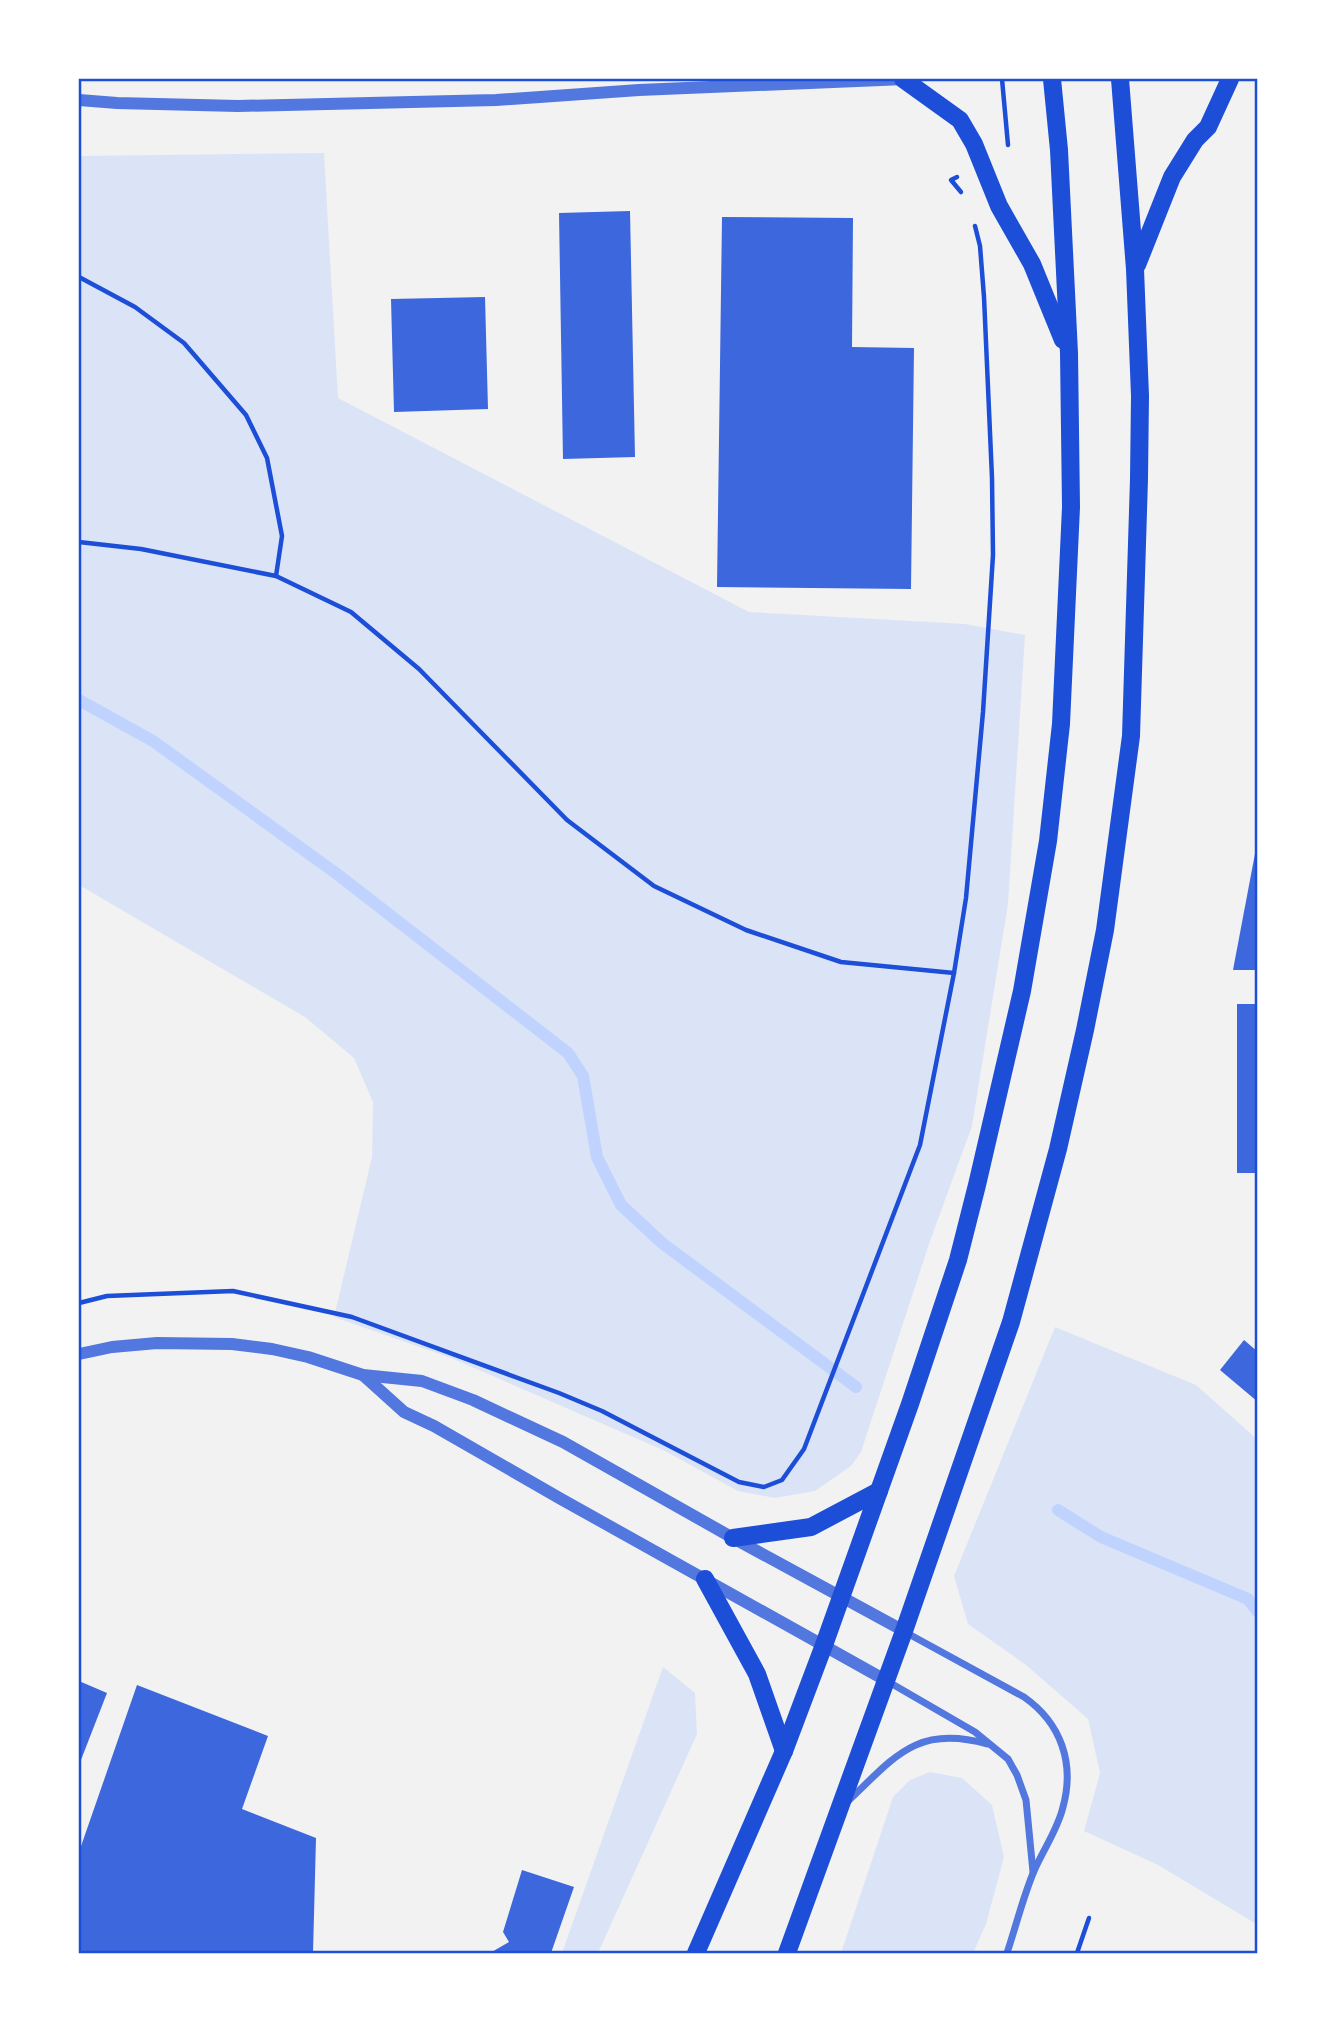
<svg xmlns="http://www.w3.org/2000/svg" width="1337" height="2032" viewBox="0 0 1337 2032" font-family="Quicksand,sans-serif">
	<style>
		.green { fill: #dbe4f7 }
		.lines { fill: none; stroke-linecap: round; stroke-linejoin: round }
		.stream { stroke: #bfd3fe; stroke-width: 12 }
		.building { fill: #3d67dc }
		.path { stroke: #1d4ed8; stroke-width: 4.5 }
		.minor { stroke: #5277de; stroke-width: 7 }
		.tertiary { stroke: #5277de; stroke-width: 12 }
		.primary { stroke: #1d4ed8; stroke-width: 18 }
		.neatline { fill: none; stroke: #1d4ed8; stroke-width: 2.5 }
	</style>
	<rect width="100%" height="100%" fill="#f2f2f2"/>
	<g class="green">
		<polygon points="324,153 338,398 749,612 965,624 1025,635 1008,904 972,1126 929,1244 861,1452 851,1466 815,1491 775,1498 738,1491 663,1450 451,1358 334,1317 372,1157 373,1102 354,1058 305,1017 79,885 79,156"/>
		<polygon points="1055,1327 1196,1385 1258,1440 1258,1925 1158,1865 1084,1831 1100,1773 1088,1719 1026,1665 968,1624 954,1576"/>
		<polygon points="663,1667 695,1693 697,1734 598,1953 562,1953"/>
		<polygon points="930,1772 962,1778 992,1805 1004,1857 986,1924 973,1953 841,1953 893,1797 910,1780"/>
	</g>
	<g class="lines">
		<g class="stream">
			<polyline points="79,700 153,741 337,874 568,1053 583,1076 597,1157 621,1205 662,1243 856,1387"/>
			<polyline points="1058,1510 1101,1537 1248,1599 1258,1612"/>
		</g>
	</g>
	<g class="building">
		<polygon points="630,211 635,457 563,459 559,213"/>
		<polygon points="722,217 853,218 852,347 914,348 911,589 717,587"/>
		<polygon points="485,297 488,409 394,412 391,299"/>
		<polygon points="1257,843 1258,970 1233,970"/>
		<rect x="1237" y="1004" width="21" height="169"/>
		<polygon points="1244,1340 1258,1352 1258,1402 1220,1370"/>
		<polygon points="79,1681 107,1693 79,1765"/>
		<polygon points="137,1685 268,1736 242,1809 316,1838 313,1953 79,1953 79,1852"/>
		<polygon points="522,1870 574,1887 551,1953 490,1953 509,1942 503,1932"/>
	</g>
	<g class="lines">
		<g class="path">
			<polyline points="1002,79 1008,145"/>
			<polyline points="957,177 951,180 961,192"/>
			<polyline points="79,277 135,307 184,343 246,415 267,458 282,536 276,576"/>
			<polyline points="79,542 141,549 276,576 351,612 419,669 567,820 654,886 746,930 841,962 954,973"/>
			<polyline points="79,1303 107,1296 233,1291 352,1317 559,1393 602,1411 739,1482 764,1487 782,1480 804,1449 920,1145 954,973 966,898 983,712 993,555 992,478 984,297 980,246 975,226"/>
			<polyline points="1077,1953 1089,1918"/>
		</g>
		<g class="minor">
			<path d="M905,1632L1024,1697C1061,1723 1075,1763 1063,1807C1058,1829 1043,1850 1034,1871C1023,1897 1016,1926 1007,1953"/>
			<polyline points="887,1681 975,1732 1008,1759 1017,1775 1026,1800 1033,1872"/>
			<path d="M847,1802C894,1758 916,1724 987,1744"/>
		</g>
		<g class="tertiary">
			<polyline points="79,100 117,103 238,106 496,100 639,90 905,79"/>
			<polyline points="79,1354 112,1347 157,1343 232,1344 272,1349 308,1357 363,1375 422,1381 473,1400 563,1442 733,1538 904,1631"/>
			<polyline points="363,1375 404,1412 434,1426 561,1499 887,1681"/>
		</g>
		<g class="primary">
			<polyline points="903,79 960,120 974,144 999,206 1032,264 1063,340"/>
			<polyline points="1137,265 1172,177 1195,140 1208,127 1230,79"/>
			<polyline points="733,1538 811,1527 879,1491"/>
			<polyline points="705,1579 757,1674 784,1751"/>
			<polyline points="696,1953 784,1751 824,1645 910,1404 958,1260 977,1185 1022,991 1048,841 1061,724 1071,507 1069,353 1059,150 1052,79"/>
			<polyline points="787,1953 904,1631 1011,1322 1058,1149 1085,1030 1105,930 1131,736 1139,479 1140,396 1135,269 1120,79"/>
		</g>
	</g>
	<rect width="1337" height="2032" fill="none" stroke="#ffffff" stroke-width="161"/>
	<rect x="80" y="80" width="1176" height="1872" class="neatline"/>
</svg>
